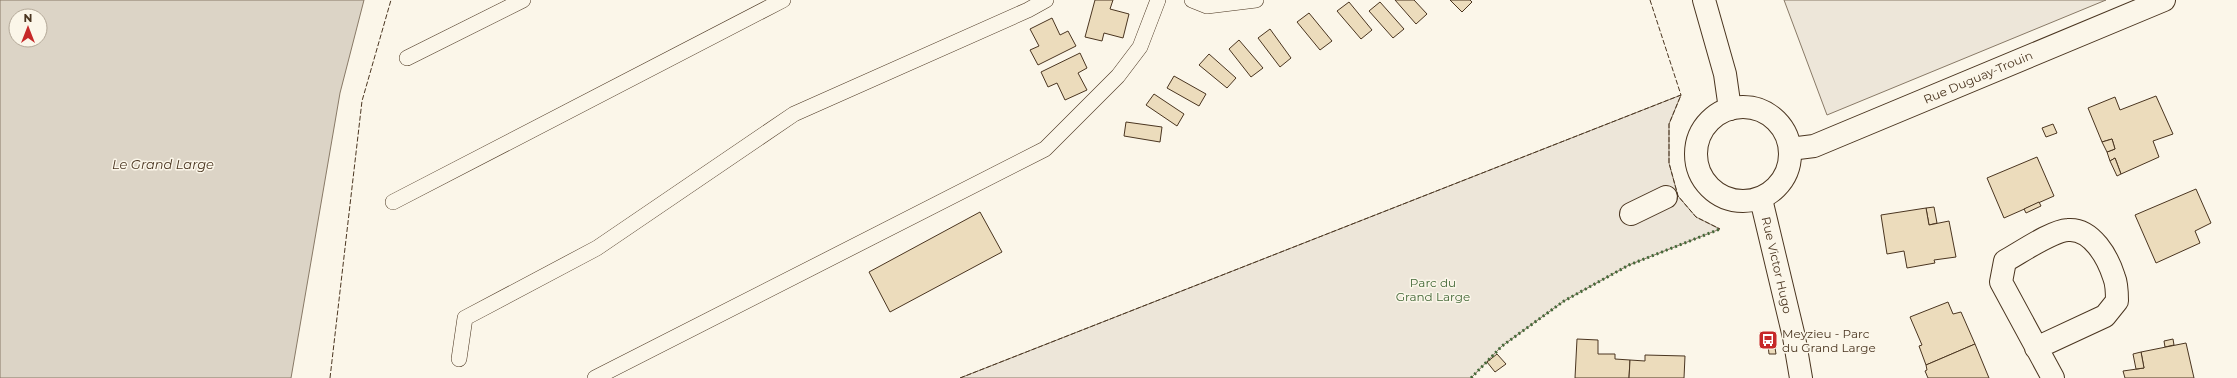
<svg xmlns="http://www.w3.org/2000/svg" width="2237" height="378" viewBox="0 0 2237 378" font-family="Montserrat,sans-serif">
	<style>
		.green { fill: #ede6d9; stroke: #887966 }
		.water { fill: #dcd4c6; stroke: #887966; fill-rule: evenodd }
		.building { fill: #ecdcbc; stroke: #4a3520 }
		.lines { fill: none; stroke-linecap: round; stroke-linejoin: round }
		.service-casing { stroke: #4a3520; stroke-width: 16 }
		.pedestrian-casing { stroke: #4a3520; stroke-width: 24 }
		.minor-casing { stroke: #4a3520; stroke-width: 24 }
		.tertiary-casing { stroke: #4a3520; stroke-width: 24 }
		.service { stroke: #fbf6e9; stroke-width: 15 }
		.pedestrian { stroke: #fbf6e9; stroke-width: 22 }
		.minor { stroke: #fbf6e9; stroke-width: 22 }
		.tertiary { stroke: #fbf6e9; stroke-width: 22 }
		.hedge { stroke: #436837; stroke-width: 3; stroke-dasharray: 2 3; stroke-linecap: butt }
		.fence { stroke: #4a3520; stroke-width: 1; stroke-dasharray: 5 2; stroke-linecap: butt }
		.labels { text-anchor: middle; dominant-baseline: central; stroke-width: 3; stroke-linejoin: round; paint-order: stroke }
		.street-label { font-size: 12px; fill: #4a3520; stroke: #fbf6e9 }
		.park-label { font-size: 12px; fill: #436837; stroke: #fbf6e9 }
		.poi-label { font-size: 12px; fill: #4a3520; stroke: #fbf6e9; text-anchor: start }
		.water-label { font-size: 13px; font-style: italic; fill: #4a3520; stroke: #fbf6e9 }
	</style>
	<rect width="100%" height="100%" fill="#fbf6e9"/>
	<g class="green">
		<polygon points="1784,0 2106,0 1827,115"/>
		<polygon points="1681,95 1669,124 1669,163 1678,196 1696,217 1720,229 1629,265 1564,301 1502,346 1471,378 960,378"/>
	</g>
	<path class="water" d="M0,0H364L340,93L291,378H0ZM16,16H40V40H16Z"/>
	<g class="building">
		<polygon points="1095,0 1113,0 1110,9 1129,14 1123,38 1104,33 1102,41 1085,37"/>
		<polygon points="1395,0 1414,0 1427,14 1416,24"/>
		<polygon points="1450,0 1470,0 1472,2 1462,12"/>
		<polygon points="1349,2 1372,30 1361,39 1337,11"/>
		<polygon points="1380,2 1404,29 1393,38 1369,11"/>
		<polygon points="1309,13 1332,41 1320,50 1297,22"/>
		<polygon points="1052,18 1060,35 1068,31 1076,46 1038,65 1030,50 1039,46 1030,29"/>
		<polygon points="1270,29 1291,58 1280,67 1258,38"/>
		<polygon points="1239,40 1263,68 1251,77 1229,49"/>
		<polygon points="1080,53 1087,68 1078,73 1087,90 1065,100 1057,83 1048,87 1041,72"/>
		<polygon points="1209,54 1236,78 1227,88 1199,65"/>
		<polygon points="1174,76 1206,94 1199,106 1167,88"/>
		<polygon points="1154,94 1184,114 1177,126 1146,105"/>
		<polygon points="2156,96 2173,134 2153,141 2159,157 2121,174 2115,158 2110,161 2107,152 2115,149 2112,139 2102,142 2088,108 2115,97 2120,110"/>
		<polygon points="1126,122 1162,127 1160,142 1124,136"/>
		<polygon points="2053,124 2057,133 2046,137 2042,128"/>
		<polygon points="2112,139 2115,149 2107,152 2102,142"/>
		<polygon points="2037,157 2054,196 2004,218 1987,178"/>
		<polygon points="2115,158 2121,174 2117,176 2110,161"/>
		<polygon points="2196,189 2211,223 2195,231 2200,243 2156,263 2135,215"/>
		<polygon points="2039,202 2041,206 2026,213 2024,209"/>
		<polygon points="1934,207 1937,223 1929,225 1926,208"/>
		<polygon points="1926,208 1929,225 1949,221 1956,257 1934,260 1935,263 1907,268 1904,251 1887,254 1881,215"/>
		<polygon points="980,212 1002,252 890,312 869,272"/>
		<polygon points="1948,302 1953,314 1961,312 1975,344 1926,365 1919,346 1922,345 1910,317"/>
		<polygon points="1773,335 1776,354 1769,354 1767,336"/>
		<polygon points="1577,339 1598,340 1598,354 1615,354 1615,359 1630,360 1629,378 1575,378"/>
		<polygon points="2173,339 2174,345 2165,347 2164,341"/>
		<polygon points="2186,343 2194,378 2125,378 2123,371 2144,368 2141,352"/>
		<polygon points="1975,344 1989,378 1928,378 1925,371 1927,370 1926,365"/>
		<polygon points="2141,352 2144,368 2136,369 2133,354"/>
		<polygon points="1497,354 1506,364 1495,372 1487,362"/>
		<polygon points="1645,355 1685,356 1684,378 1629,378 1630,360 1645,361"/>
	</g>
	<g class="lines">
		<g class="service-casing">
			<g id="service">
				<polyline points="1192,0 1207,6 1256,0"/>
				<polyline points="407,58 523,0"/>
				<polyline points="393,202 783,0"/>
				<polyline points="459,359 465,318 597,248 794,114 1028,10 1046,0"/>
				<polyline points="595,378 1045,149 1118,76 1140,47 1158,0"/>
			</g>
		</g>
		<g class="pedestrian-casing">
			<polyline id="pedestrian" points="1631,214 1666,197"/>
		</g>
		<g class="minor-casing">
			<g id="minor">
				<polyline points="1704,0 1725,74 1730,109"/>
				<polyline points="1790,149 1814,146 2164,0"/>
				<path d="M2036,348L2105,316L2117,301C2117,294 2117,284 2114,277C2108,258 2092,228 2068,230C2051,231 2020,253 2005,261L2001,282L2053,378"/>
			</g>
		</g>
		<g class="tertiary-casing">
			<g id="tertiary">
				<circle cx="1743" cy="154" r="47"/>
				<polyline points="1761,199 1794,337 1801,378"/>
			</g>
		</g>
		<use href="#service" class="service"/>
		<use href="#pedestrian" class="pedestrian"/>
		<use href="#minor" class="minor"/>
		<use href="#tertiary" class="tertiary"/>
		<polyline class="hedge" points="1471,378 1502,346 1564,301 1629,265 1720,229"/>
		<g class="fence">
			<polyline points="1650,0 1681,95"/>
			<polyline points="330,378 362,101 391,0"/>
			<polyline points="960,378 1681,95 1669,124 1669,163 1678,196 1696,217 1720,229"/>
		</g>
	</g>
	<defs>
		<g id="bus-square" transform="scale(1)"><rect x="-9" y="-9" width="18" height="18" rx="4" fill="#c62828" stroke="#fbf6e9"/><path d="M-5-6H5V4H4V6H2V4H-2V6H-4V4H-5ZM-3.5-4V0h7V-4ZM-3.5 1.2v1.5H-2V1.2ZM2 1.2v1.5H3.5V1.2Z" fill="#fff"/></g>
	</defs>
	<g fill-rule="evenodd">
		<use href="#bus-square" x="1768" y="340"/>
	</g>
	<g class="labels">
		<g class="street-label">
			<text transform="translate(1978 77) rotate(-23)">Rue Duguay-Trouin</text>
			<text transform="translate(1777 265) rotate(77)">Rue Victor Hugo</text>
		</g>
		<g class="park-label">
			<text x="1433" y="282">Parc du<tspan x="1433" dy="14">Grand Large</tspan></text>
		</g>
		<g class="poi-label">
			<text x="1782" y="333">Meyzieu - Parc<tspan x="1782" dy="14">du Grand Large</tspan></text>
		</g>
		<g class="water-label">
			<text x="163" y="164">Le Grand Large</text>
		</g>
	</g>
	<g transform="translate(28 28)"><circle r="19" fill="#fbf6e9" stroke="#b4a999"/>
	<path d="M0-3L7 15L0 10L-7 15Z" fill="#c62828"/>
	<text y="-6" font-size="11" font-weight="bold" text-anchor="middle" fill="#4a3520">N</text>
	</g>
</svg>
